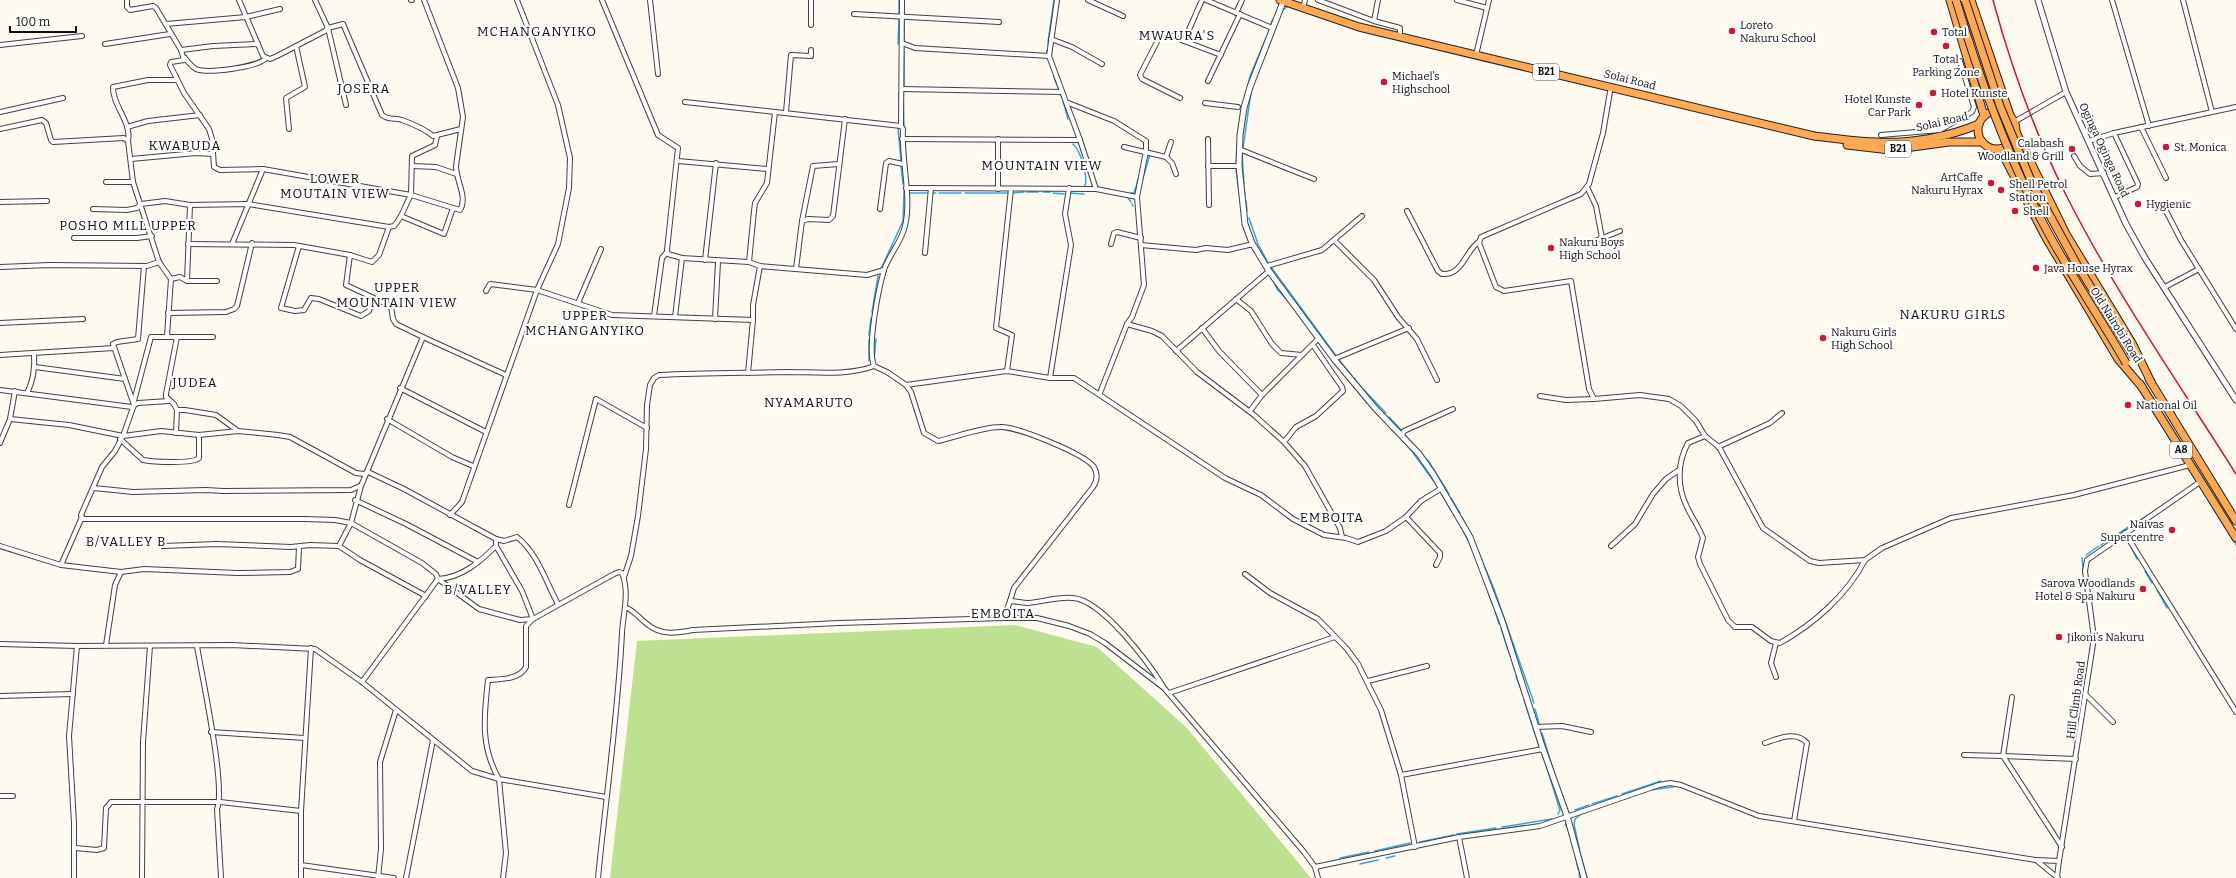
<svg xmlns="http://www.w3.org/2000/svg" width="2236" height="878" viewBox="0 0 2236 878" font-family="Bitter,serif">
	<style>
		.forest { fill: #bde191 }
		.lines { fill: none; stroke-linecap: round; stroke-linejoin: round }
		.stream { stroke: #2da8db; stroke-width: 1.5 }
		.minor-casing { stroke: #414141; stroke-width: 6 }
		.tertiary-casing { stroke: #414141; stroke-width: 7 }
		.trunk-casing { stroke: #1f1f1f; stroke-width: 9 }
		.minor { stroke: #fff; stroke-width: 4 }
		.tertiary { stroke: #fff; stroke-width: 5 }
		.trunk { stroke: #ffa956; stroke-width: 7 }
		.rail { stroke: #cd1733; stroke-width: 1.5 }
		.trunk-bridge-casing { stroke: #1f1f1f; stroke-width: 9; stroke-linecap: butt }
		.trunk-bridge { stroke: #ffa956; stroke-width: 7 }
		.poi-dot { fill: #cd1733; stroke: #fff; stroke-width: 1.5 }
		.labels { text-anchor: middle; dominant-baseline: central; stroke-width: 4; stroke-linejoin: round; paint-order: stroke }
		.shield { fill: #fff; stroke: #565656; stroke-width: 1 }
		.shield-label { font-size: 10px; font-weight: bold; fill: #0e0e0e }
		.poi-label { font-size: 11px; fill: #0e0e0e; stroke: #fff; text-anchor: start }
		.street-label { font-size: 11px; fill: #0e0e0e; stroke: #fff }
		.quarter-label { font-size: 13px; letter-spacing: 1px; fill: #0e0e0e; stroke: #fff }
	</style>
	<rect width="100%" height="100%" fill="#fffaef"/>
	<polygon class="forest" points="1015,625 1097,647 1187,728 1311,878 610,878 637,641"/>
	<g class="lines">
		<g class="stream">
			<polyline points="899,0 899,14"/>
			<polyline points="904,8 904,14"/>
			<polyline points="1282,11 1288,6"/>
			<polyline points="904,19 904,43"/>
			<polyline points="1270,26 1273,19"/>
			<polyline points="1048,42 1054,0"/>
			<polyline points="1270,42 1274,32"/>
			<polyline points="898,44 899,20"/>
			<polyline points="1048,45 1048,44"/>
			<polyline points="1268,48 1269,46"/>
			<polyline points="1047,54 1047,50"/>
			<polyline points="1266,54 1267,49"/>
			<polyline points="1054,77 1056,83"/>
			<polyline points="1057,85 1059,90"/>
			<polyline points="904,88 904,49"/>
			<polyline points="899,92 899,101"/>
			<polyline points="903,94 904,128"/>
			<polyline points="1060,94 1062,98"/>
			<polyline points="1246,94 1250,76 1269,31"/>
			<polyline points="1063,101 1068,119"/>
			<polyline points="898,128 901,161"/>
			<polyline points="1238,133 1239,125"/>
			<polyline points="905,142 906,161"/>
			<path d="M1073,144C1081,151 1088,177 1085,186"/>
			<polyline points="1243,148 1251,92"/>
			<polyline points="1242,153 1244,184"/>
			<polyline points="1236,165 1237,145"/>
			<polyline points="901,166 903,184"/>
			<polyline points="1236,169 1241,207"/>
			<polyline points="1137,183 1140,173"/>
			<polyline points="1141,185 1150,154"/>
			<polyline points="1244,188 1245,196"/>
			<polyline points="1027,192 1038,192"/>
			<polyline points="1043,192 1050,192"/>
			<polyline points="909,193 929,193"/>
			<polyline points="933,193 936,193"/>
			<polyline points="939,193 961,193"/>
			<polyline points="965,193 1008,193"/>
			<polyline points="1014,193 1024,192"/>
			<polyline points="1053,193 1064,194"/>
			<polyline points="1069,193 1084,194"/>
			<polyline points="1131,193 1134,193 1137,184"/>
			<polyline points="1128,198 1131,202"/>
			<polyline points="1246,201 1247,211"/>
			<polyline points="1132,204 1133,206"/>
			<polyline points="1249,218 1258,244 1268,263"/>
			<polyline points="1271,267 1337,357"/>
			<polyline points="881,269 903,221 904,191"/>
			<polyline points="1272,278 1277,289 1289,302"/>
			<polyline points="872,312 878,276"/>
			<polyline points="869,335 871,318"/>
			<polyline points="1318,342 1367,403"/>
			<polyline points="874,359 876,339"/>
			<polyline points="1339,360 1352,376"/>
			<polyline points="869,361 869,340"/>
			<polyline points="1354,378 1361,387"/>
			<polyline points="1364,390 1386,413"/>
			<polyline points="1389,417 1402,431"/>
			<polyline points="1389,426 1411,450 1438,487"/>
			<polyline points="1404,434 1429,462 1449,494"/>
			<polyline points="1441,493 1451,510"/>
			<polyline points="1451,498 1460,513"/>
			<polyline points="1462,517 1468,529"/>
			<polyline points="1458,520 1473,551"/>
			<polyline points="2131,526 2155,511"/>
			<polyline points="1473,539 1494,589 1534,703"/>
			<polyline points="2127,539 2137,559"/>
			<polyline points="2233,539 2236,545"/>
			<polyline points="2101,545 2128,527"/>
			<polyline points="2086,555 2099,546"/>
			<polyline points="2082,558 2087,604"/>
			<polyline points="2145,571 2152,583"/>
			<polyline points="1486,586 1493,606"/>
			<polyline points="2157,590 2167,608"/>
			<polyline points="1495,611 1499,624"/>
			<polyline points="1501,628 1508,650"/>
			<polyline points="1510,654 1515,671"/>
			<polyline points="1516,676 1523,695"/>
			<polyline points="1524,700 1539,746"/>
			<polyline points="1535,709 1539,723"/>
			<polyline points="1542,733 1556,779"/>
			<polyline points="1542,752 1560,810 1558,814"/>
			<polyline points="1651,790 1673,787"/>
			<polyline points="1622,794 1661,781"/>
			<polyline points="1592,804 1617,796"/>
			<polyline points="1575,810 1589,805"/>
			<polyline points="1565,824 1568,828"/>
			<polyline points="1502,827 1552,819"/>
			<polyline points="1457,834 1496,828"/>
			<polyline points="1420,842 1454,835"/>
			<polyline points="1375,851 1410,843"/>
			<polyline points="1580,852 1574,824 1575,819 1581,814"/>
			<polyline points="1575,854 1578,869"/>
			<polyline points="1581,856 1587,878"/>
			<polyline points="1340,858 1369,852"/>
			<polyline points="1386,858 1395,856"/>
			<polyline points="1360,864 1378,860"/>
			<polyline points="1579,873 1580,878"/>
		</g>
		<g class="minor-casing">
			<g id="minor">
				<polyline points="127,0 127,7 130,10 153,6 156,8 181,50 184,60 171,62 170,65 184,93 209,129 212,139 214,167 220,170 263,169 411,195 412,156 435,145 437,136"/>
				<path d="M239,0L263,56L270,59L277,56L325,31L328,28L343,24L382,115C389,121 395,117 402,120C413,124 425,129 433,136L461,129"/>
				<polyline points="315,0 328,28 346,105"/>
				<polyline points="411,0 412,0"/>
				<polyline points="602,0 658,135 678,148 667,250 668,254 682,258 675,317"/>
				<polyline points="650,0 658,74"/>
				<path d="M902,0L901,126L903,129C901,159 912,198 905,226C902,241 889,255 884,270C878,291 867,347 874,366L887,372L906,385L911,392L924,433L938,441C956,437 982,427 1000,427C1016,426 1085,454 1094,467C1098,474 1097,481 1093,487L1014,588L1010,601"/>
				<polyline points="1057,0 1049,56 1080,140 1096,189"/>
				<polyline points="1088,0 1123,16"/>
				<polyline points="1206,0 1272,28"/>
				<polyline points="1318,0 1374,21 1400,28 1400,38"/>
				<polyline points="1457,0 1487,8"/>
				<polyline points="2112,0 2149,126"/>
				<polyline points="2183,0 2212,112"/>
				<polyline points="1303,8 1305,0"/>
				<polyline points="1236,13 1242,0"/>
				<polyline points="854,14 999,22"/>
				<polyline points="1374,21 1378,0"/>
				<polyline points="166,24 246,17 280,9"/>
				<polyline points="811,25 811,0"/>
				<polyline points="1051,39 1072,47 1102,64"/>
				<polyline points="1184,41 1221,55"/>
				<polyline points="902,43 915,48 1049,56"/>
				<polyline points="105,44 170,34"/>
				<polyline points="0,45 82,36"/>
				<polyline points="181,50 213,46 258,44"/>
				<polyline points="1476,55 1489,0"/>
				<path d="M185,58C188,62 192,67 196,69C208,74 259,67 266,58"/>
				<polyline points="1208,81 1240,14"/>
				<polyline points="1611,86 1603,133 1589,184 1581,194 1481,237 1479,243 1496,287 1504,291 1571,281 1589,389 1594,399 1640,395 1669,399 1681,406 1696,421 1705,436 1719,447 1763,528 1810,561 1819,563 1865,560 1882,548 1951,518 2074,495 2190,465"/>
				<polyline points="902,89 1062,92"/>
				<polyline points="1180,98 1142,79 1140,75 1160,36 1165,33 1184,41 1202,0"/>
				<polyline points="685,102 901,126"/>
				<polyline points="1066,102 1114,121 1146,141 1146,151 1137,197"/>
				<polyline points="1205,103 1238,107"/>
				<polyline points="0,112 63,98"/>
				<polyline points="775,112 767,183 755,203 754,211 749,262 760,266 867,275 884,270"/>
				<polyline points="786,112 791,55 811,56 811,50"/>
				<polyline points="2014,122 2066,92"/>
				<polyline points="127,127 148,121 200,115"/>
				<polyline points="2141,127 2166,178"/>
				<polyline points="0,129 42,120 46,123 51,140 53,142 124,138 128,141 133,182 159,262 171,279 167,336"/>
				<polyline points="289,129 286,98 305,87 296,46"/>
				<polyline points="2114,133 2138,184 2137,187 2115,197"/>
				<polyline points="1881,135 1940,130 1972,112 1974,107 1960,61"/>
				<polyline points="902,139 1080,140"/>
				<polyline points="1208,139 1209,205"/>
				<path d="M128,141C132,122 112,105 113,87L148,80H177"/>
				<polyline points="2089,141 2114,133 2236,107"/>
				<polyline points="1124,147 1166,157 1171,142"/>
				<polyline points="1239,149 1314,179"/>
				<polyline points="2074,156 2080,166 2090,174 2104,173"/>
				<polyline points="1166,157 1172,163 1176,174"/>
				<polyline points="131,159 196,153 213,154"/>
				<polyline points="678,161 768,169"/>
				<polyline points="412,166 436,167 456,174"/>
				<polyline points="1208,166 1239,166"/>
				<polyline points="106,182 133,182"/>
				<polyline points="1587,187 1596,206 1602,238"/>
				<polyline points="906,188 1096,189 1137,197 1144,285 1132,317 1127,324 1152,331 1162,336 1197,372 1254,415 1284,442 1305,466 1340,528 1342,537"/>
				<polyline points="998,189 998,139"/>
				<polyline points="0,202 47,201"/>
				<path d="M93,209L127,210L137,208L141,204L165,201L190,205L248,204L389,227L394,226C402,218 405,205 411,195L460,210C468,197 456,181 456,166L463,117L458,88L424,0"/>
				<polyline points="880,209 886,163 889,161 903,164"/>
				<polyline points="2165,209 2181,240 2236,329"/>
				<path d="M1407,211L1438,271L1442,274C1463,276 1466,249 1479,242"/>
				<polyline points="401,216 444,234 453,208"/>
				<polyline points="802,221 813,166 839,164"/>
				<polyline points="74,238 137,238 152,236"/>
				<polyline points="1334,240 1374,280 1398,317 1417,339 1437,380"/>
				<polyline points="1590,243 1620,231"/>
				<polyline points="188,244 294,245 350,255 372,262 379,255 389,227"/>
				<polyline points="232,244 263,169"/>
				<polyline points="1111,244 1114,233 1117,232 1141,238"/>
				<polyline points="1141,245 1196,250 1206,248 1228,250 1253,244"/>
				<polyline points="299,246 281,308 295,311 304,310 311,298 319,299 361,316 369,311 373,298"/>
				<polyline points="925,253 931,188"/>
				<polyline points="682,258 749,262"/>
				<polyline points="705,260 716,163"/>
				<path d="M144,266L138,339L117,342L113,344L134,405L123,436L115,451L102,467L81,515L82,519H305L335,520L351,523L422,563L436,574L438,579L479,609L520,620L533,619L614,574L619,572L622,573C630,593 623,613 622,633C618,715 606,796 598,878"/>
				<polyline points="1267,266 1322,250 1362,216"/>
				<polyline points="0,267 50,265 147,266 159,262"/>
				<polyline points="796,269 802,221 808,219 829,220 833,216 845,119"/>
				<polyline points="171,279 180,277 187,281 217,281"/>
				<polyline points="187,281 190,205"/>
				<polyline points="2165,287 2199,269"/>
				<polyline points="486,291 490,284 537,290 612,315 753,320 753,305 760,266"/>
				<polyline points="1236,299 1251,311 1272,344 1281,353 1302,355"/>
				<polyline points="578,303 601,249"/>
				<polyline points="168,313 226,312 234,309 237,306 252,243"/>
				<polyline points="654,316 662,258 667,252"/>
				<polyline points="715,319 718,262"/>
				<polyline points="0,323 83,319"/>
				<polyline points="1202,328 1219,351 1262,395"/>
				<polyline points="423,337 506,375"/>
				<polyline points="1176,351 1269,271"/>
				<polyline points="0,355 114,348"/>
				<polyline points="1334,359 1409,328"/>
				<polyline points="35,367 125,379"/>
				<polyline points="1007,371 1012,335 996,328 1011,189"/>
				<polyline points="748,373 753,320"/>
				<polyline points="1050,378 1071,245 1065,214 1069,188"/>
				<polyline points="906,385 1007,371 1050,378 1074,378 1225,478 1261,495 1293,519 1324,535 1346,538 1358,542 1386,531 1406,517 1421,501 1442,488"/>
				<polyline points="400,388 486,432"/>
				<polyline points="0,390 132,407"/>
				<path d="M27,393C34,380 35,367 34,353"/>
				<polyline points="1100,393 1127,324"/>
				<polyline points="1540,396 1566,400 1594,399"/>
				<polyline points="134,401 151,337 213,337"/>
				<polyline points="134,405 138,403 169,401"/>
				<polyline points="177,410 185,410 216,415 238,431"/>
				<polyline points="1250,411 1262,395 1319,338"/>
				<path d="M10,419L69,425L123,436L161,431L199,435L238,431L278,435L290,437L356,473L364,474L368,472L404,489L496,539V546C480,562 461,578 438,579"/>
				<polyline points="387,419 452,457 473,466"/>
				<polyline points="176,433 177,410 174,404 166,397 166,394 177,337"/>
				<polyline points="1402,435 1404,431 1453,409"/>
				<path d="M1705,436L1688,443C1677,463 1677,487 1687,507C1692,518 1699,527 1703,538L1698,557L1700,564L1728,620L1735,627H1752L1771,641L1780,643C1814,624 1847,595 1865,560"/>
				<path d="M120,439L143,460C153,462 193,464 199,458V435"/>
				<polyline points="1284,442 1296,427 1316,416 1343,391 1342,387 1313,345"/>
				<polyline points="0,443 10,419 15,391"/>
				<polyline points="1718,447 1770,423 1782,413"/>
				<polyline points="94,488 133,492 206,490 223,491 351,490 360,486"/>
				<polyline points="355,500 406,524 478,562"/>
				<polyline points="569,505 596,399 647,428"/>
				<polyline points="450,515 462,502 537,290 558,244 569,188 570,158 558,105 517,0"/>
				<polyline points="1406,517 1440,553 1440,557 1436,565"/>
				<polyline points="2125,533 2236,712"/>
				<path d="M496,539L504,541L517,537C538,554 545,580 558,604"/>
				<polyline points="0,546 61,565 121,572"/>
				<polyline points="163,546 217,544 291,547 310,545 339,546 351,523 361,486 423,337 396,324 393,319 391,306 346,285 350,255"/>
				<polyline points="339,546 360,560 426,596"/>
				<path d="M496,546L522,591L533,619L526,626V667C519,680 500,679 488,680C484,716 480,746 499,779L506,853L503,878"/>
				<polyline points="1611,546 1635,524 1653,494 1666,479 1679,470"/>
				<polyline points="61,565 82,517"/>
				<polyline points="1245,574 1270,593 1318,619 1347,649 1358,664 1381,710 1401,775 1415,847"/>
				<path d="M624,577L631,556L638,516L646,449L647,405L650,385L654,378L659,375C701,373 744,373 787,372C813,372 849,376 874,366"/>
				<path d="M625,607C635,611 639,618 647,624C661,636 677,633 693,630L839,623L1004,618H1037L1069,626L1090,634L1105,643L1164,688L1304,852L1315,867L1318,878"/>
				<path d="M1004,618L1010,601C1016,601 1022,603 1028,603C1043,602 1058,596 1073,598C1102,600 1148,662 1163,686"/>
				<polyline points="1776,643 1771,663 1776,677"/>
				<polyline points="0,644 77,646 232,645 315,649 362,682 472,771 499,779 606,797"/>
				<polyline points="106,645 115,585 121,572 144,569 237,573 290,572 298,569 299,547"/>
				<path d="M197,646C202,677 226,786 217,809L221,878"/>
				<polyline points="1368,681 1427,666"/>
				<polyline points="362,682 438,579"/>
				<polyline points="1169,693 1335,637"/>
				<polyline points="2085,694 2113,722"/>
				<polyline points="0,696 73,694"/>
				<polyline points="2012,697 2003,756 2076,759"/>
				<polyline points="1536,727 1562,726 1591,732"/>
				<polyline points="211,732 305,738"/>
				<path d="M1765,743C1777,739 1796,730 1807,743L1794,821"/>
				<polyline points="1964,755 2003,756 2062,847"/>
				<polyline points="1401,775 1543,749"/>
				<polyline points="0,796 13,796"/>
				<polyline points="1459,837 1467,878"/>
				<polyline points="75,848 97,850 104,848 106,808 111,802 220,802 301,811"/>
				<polyline points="2036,860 2059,861 2057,877"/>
				<polyline points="2059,861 2094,638 2085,571 2087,560 2200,482"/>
				<polyline points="301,865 394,878"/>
				<polyline points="1315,867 1459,837 1540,826 1659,785 1670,783 1681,785 1759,816 2036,860 2058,878"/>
				<polyline points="74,878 74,823 69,736 77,646"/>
				<polyline points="142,878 143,742 150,646"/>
				<polyline points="301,878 301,811 311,648"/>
				<polyline points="378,878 381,849 380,762 396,710"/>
				<polyline points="406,878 433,740"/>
			</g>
		</g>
		<g class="tertiary-casing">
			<g id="tertiary">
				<polyline points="2038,0 2066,92 2126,224 2145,258 2236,400"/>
				<polyline points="1283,2 1250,87 1244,108 1240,135 1239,166 1245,224 1252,243 1269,271 1334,359 1375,408 1419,454 1433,474 1470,537 1502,621 1542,746 1567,816 1584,878"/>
			</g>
		</g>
		<g class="trunk-casing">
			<g id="trunk">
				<path d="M1280,0L1359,27L1814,136C1835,138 1855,142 1876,142C1909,144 1949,137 1979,124"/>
				<polyline points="1950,0 1984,116"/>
				<polyline points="1971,0 2011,118"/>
				<circle cx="1997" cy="130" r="19"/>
				<polyline points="2016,132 2066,234 2132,343 2151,382"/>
				<polyline points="1847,145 1890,150 1949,142 1982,142"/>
				<polyline points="2000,149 2045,236 2118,359 2142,387"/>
				<polyline points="2149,379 2236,521"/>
				<polyline points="2140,384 2236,538"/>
			</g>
		</g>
		<use href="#minor" class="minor"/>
		<use href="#tertiary" class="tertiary"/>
		<use href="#trunk" class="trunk"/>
		<path class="rail" d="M1993,0C2011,67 2035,133 2066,195C2115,292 2178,382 2236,474"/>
		<g class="trunk-bridge-casing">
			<g id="trunk-bridge">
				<path d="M1956,0C1979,77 2006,154 2044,225C2069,273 2100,317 2126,363"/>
				<polyline points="1965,0 2000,106 2032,183 2076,263 2134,357"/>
			</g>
		</g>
		<use href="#trunk-bridge" class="trunk-bridge"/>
	</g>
	<g class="poi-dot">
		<circle cx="1732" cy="31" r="4"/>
		<circle cx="1934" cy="32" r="4"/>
		<circle cx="1946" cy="46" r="4"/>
		<circle cx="1384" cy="82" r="4"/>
		<circle cx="1933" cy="93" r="4"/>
		<circle cx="1919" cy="105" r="4"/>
		<circle cx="2166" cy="147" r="4"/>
		<circle cx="2072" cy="149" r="4"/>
		<circle cx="1991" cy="183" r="4"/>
		<circle cx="2001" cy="190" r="4"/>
		<circle cx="2138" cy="204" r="4"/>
		<circle cx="2015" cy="211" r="4"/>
		<circle cx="1551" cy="248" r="4"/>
		<circle cx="2036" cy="268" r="4"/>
		<circle cx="1823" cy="338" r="4"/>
		<circle cx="2128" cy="405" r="4"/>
		<circle cx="2172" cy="530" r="4"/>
		<circle cx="2143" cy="589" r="4"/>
		<circle cx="2059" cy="637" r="4"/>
	</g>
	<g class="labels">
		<g class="shield">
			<rect x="1533" y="64" width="26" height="16" rx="3"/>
			<rect x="1885" y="141" width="26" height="16" rx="3"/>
			<rect x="2170" y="442" width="22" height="16" rx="3"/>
		</g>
		<g class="shield-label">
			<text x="1546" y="72">B21</text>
			<text x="1898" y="149">B21</text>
			<text x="2181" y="450">A8</text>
		</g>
		<g class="poi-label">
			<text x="1740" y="25">Loreto<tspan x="1740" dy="13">Nakuru School</tspan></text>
			<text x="1942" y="32">Total</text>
			<text x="1946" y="59" text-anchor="middle">Total<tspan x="1946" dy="13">Parking Zone</tspan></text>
			<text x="1392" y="76">Michael's<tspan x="1392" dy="13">Highschool</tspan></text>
			<text x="1941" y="93">Hotel Kunste</text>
			<text x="1911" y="99" text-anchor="end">Hotel Kunste<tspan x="1911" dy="13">Car Park</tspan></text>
			<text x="2064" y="143" text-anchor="end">Calabash<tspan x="2064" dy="13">Woodland &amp; Grill</tspan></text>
			<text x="2174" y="147">St. Monica</text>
			<text x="1983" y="177" text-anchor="end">ArtCaffe<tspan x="1983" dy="13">Nakuru Hyrax</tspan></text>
			<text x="2009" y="184">Shell Petrol<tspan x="2009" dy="13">Station</tspan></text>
			<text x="2146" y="204">Hygienic</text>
			<text x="2023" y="211">Shell</text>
			<text x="1559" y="242">Nakuru Boys<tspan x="1559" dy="13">High School</tspan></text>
			<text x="2044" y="268">Java House Hyrax</text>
			<text x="1831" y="332">Nakuru Girls<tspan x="1831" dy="13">High School</tspan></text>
			<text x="2136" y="405">National Oil</text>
			<text x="2164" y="524" text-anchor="end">Naivas<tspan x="2164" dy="13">Supercentre</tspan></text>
			<text x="2135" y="583" text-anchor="end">Sarova Woodlands<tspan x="2135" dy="13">Hotel &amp; Spa Nakuru</tspan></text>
			<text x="2067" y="637">Jikoni’s Nakuru</text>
		</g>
		<g class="street-label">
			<text transform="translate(1630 80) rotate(14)">Solai Road</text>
			<text transform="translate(1942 122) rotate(-13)">Solai Road</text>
			<text transform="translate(2104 150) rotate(65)">Oginga Oginga Road</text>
			<text transform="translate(2116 325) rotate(58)">Old Nairobi Road</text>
			<text transform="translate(2076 700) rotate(-82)">Hill Climb Road</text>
		</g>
		<g class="quarter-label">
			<text x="537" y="31">MCHANGANYIKO</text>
			<text x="1177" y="35">MWAURA'S</text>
			<text x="364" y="88">JOSERA</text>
			<text x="185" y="145">KWABUDA</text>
			<text x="1042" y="165">MOUNTAIN VIEW</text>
			<text x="335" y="178">LOWER<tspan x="335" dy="15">MOUTAIN VIEW</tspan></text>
			<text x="128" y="225">POSHO MILL UPPER</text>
			<text x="397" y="287">UPPER<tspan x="397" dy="15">MOUNTAIN VIEW</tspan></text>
			<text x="1953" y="314">NAKURU GIRLS</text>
			<text x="585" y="315">UPPER<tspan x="585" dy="15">MCHANGANYIKO</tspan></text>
			<text x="195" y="382">JUDEA</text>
			<text x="809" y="402">NYAMARUTO</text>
			<text x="1332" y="517">EMBOITA</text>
			<text x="126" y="541">B/VALLEY B</text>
			<text x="478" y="589">B/VALLEY</text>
			<text x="1003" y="613">EMBOITA</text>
		</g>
	</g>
	<path d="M10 26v6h66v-6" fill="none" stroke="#0e0e0e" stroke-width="2"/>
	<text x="16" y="26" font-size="12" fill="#0e0e0e" stroke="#ffffff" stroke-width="3" paint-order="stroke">100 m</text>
</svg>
